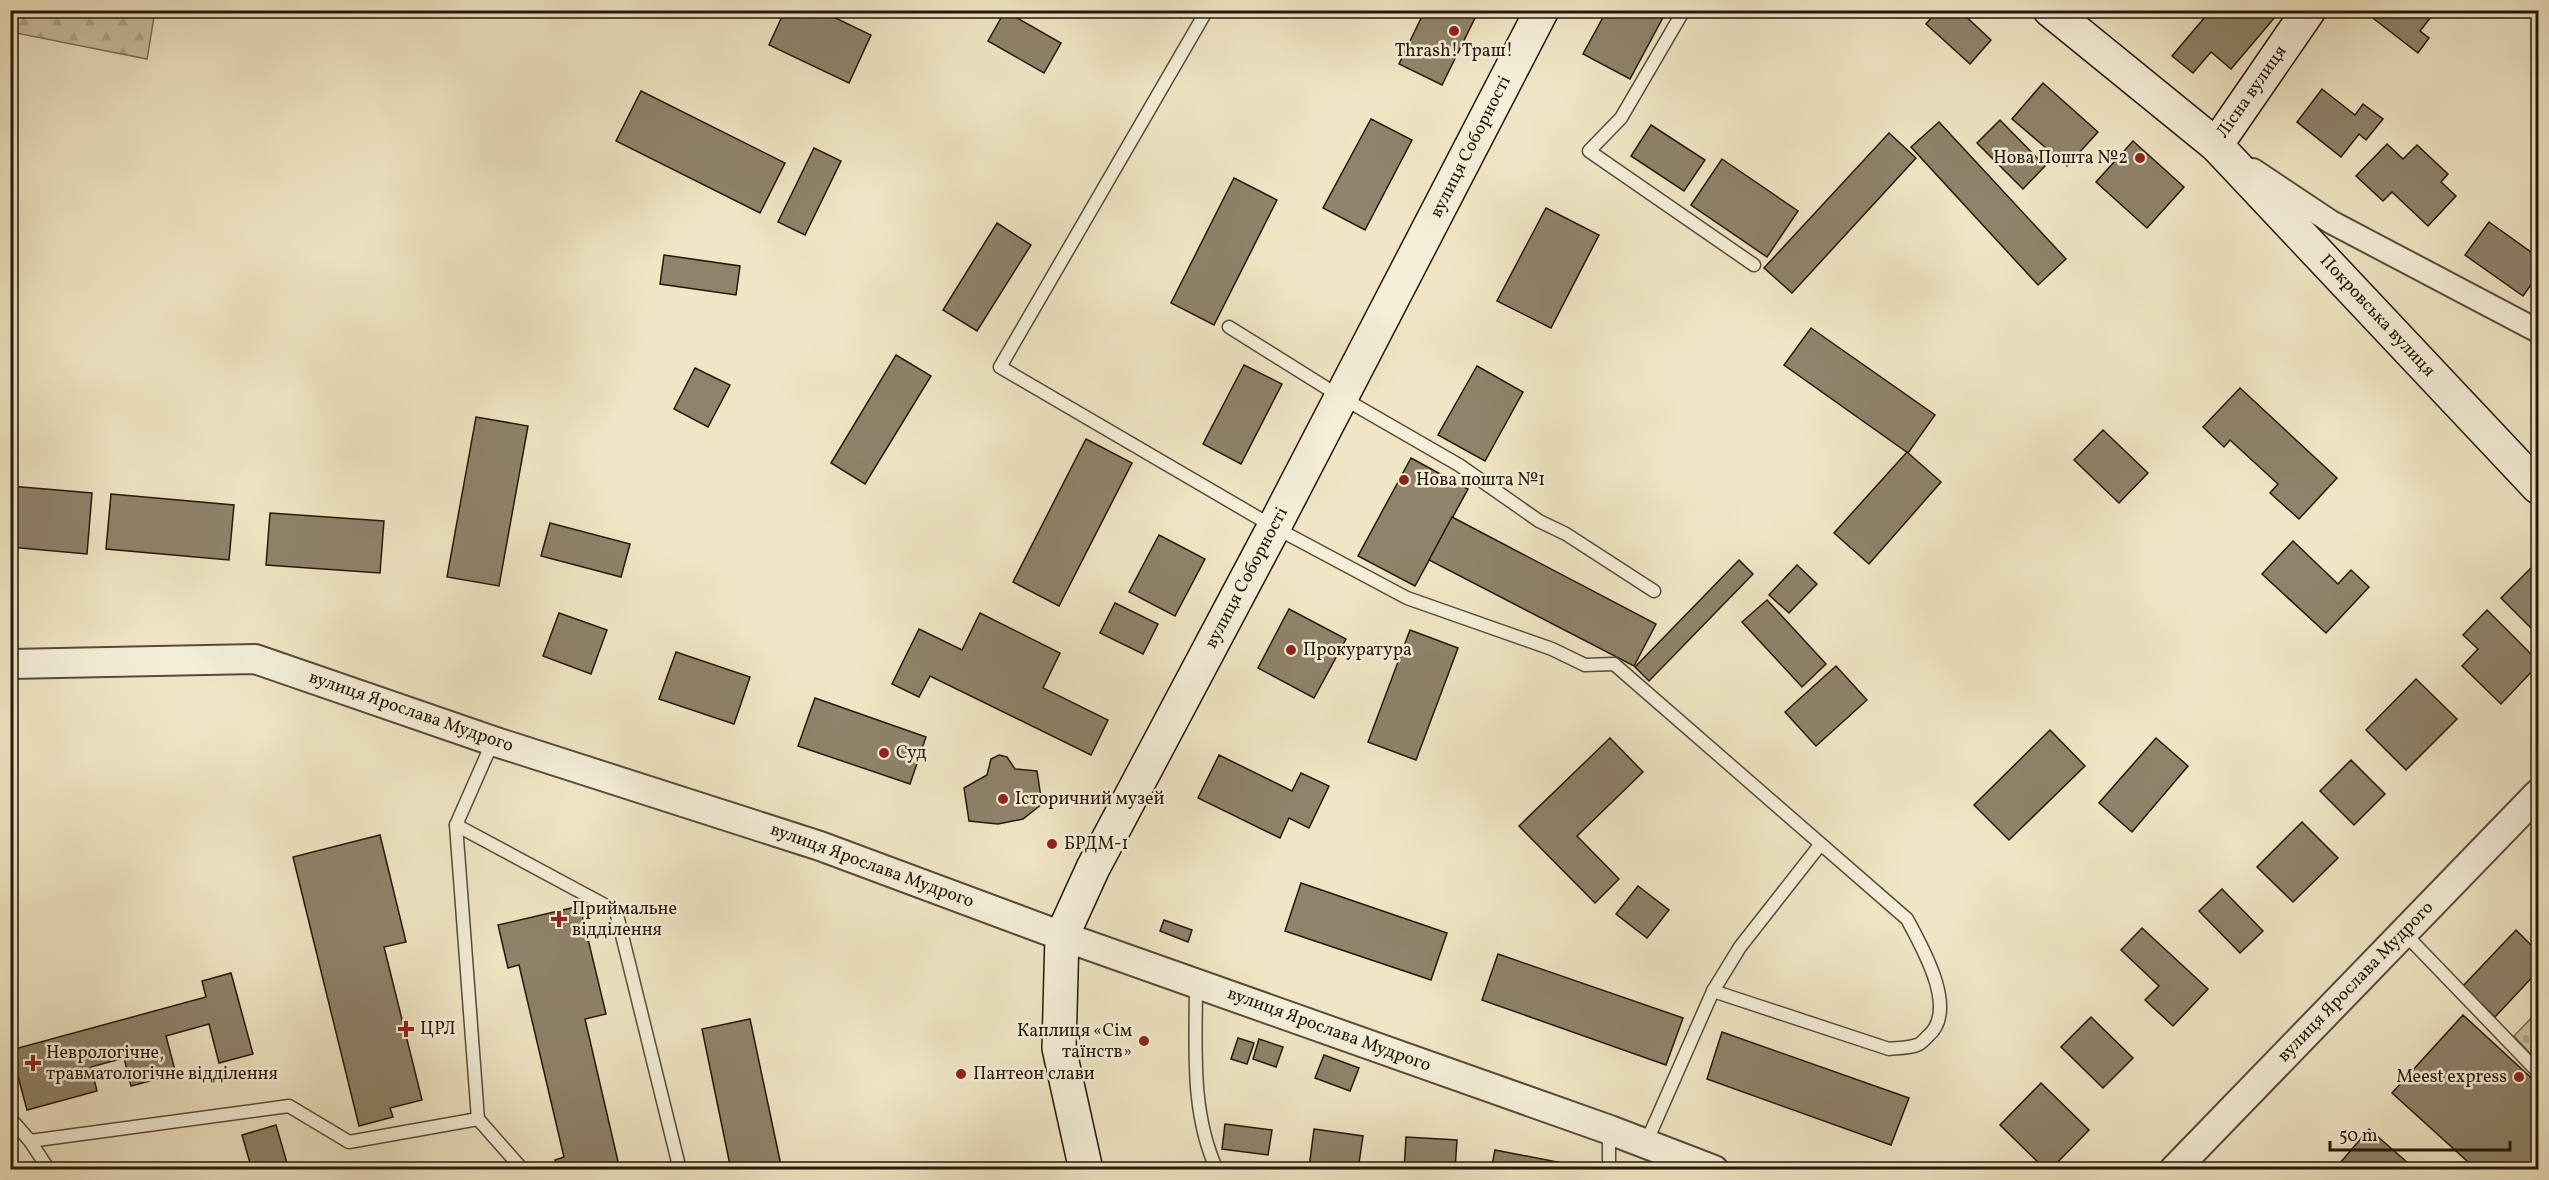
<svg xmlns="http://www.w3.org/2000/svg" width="2549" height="1180" viewBox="0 0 2549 1180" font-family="Vollkorn,serif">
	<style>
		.forest { fill: url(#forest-firs); stroke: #796d57; stroke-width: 1.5 }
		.cemetery { fill: url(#cemetery-stones); stroke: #796d57; stroke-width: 1.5 }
		.building { fill: #8f836b; stroke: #251709; stroke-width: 1.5 }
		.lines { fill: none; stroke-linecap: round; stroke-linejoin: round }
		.service-casing { stroke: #584b38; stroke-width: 15 }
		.minor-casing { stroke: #584b38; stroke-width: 26 }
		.tertiary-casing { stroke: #584b38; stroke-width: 32 }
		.secondary-casing { stroke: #251709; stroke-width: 36 }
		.service { stroke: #f5efd9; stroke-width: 12 }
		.minor { stroke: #f5efd9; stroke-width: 22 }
		.tertiary { stroke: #f5efd9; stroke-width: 28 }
		.secondary { stroke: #f5efd9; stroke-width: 33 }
		.poi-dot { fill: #8f2418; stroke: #f5efd9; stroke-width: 2 }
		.labels { text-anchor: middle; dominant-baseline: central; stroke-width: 5; stroke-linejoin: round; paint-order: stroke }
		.poi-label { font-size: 18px; fill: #251709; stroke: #f5efd9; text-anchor: start }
		.street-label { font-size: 18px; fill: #251709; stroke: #f5efd9 }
	</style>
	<defs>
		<pattern id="forest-firs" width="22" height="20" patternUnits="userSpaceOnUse" patternTransform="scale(1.5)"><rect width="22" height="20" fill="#cdc3a5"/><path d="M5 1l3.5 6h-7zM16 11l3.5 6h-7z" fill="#b0a78d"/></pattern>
		<pattern id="cemetery-stones" width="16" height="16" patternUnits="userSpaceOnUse" patternTransform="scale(1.5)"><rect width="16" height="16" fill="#cdc3a5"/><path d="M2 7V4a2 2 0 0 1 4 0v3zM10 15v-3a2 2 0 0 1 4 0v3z" fill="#b0a78d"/></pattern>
	</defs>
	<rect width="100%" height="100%" fill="#f0e6c5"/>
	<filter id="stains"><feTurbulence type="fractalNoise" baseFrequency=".00333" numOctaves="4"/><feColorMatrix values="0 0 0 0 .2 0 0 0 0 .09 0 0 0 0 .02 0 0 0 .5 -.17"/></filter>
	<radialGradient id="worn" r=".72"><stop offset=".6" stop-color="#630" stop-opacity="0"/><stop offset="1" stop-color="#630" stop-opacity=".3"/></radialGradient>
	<polygon class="forest" points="10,11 155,11 147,59 11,32"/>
	<polygon class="cemetery" points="2538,1011 2538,1062 2514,1036"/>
	<g class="building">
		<polygon points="785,10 819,10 871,35 849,83 769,45"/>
		<polygon points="1169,10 1186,10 1181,18"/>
		<polygon points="1425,10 1465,10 1476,16 1442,85 1399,64"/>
		<polygon points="1607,10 1667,10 1630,79 1583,54"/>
		<polygon points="1938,10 1959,10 1991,40 1970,64 1926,24"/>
		<polygon points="2211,10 2281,10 2231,69 2211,52 2193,73 2172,56"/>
		<polygon points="2378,10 2432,10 2434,13 2420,31 2429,38 2418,53 2374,19 2380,12"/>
		<polygon points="1005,11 1061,43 1044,73 988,41"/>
		<polygon points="2043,83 2098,132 2067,166 2012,119"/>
		<polygon points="2322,89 2355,115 2363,104 2383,119 2366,140 2359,134 2341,157 2297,122"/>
		<polygon points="641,91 785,163 760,213 616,141"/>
		<polygon points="1371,119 1412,140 1365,230 1323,208"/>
		<polygon points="2000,120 2045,166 2023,189 1977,143"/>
		<polygon points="1939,122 2066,259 2038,285 1911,147"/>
		<polygon points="1651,125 1705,160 1684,191 1631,156"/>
		<polygon points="1889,133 1916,158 1792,293 1764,268"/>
		<polygon points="2133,141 2184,187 2147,228 2096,182"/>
		<polygon points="2387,144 2403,159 2417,145 2448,174 2441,182 2456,196 2428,226 2392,192 2383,201 2356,176"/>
		<polygon points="814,148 841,161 805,235 778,222"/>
		<polygon points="1722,159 1798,211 1767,257 1691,205"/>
		<polygon points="1234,178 1277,200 1214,325 1171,303"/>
		<polygon points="1546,208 1599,235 1551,328 1497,301"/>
		<polygon points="2489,222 2538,257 2538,275 2523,296 2465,255"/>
		<polygon points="997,223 1031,245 977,331 943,310"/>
		<polygon points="664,255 740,266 736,295 660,284"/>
		<polygon points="1811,328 1935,415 1908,453 1784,365"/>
		<polygon points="896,355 931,376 865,484 831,463"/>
		<polygon points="1244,365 1282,384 1241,464 1203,444"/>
		<polygon points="1477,366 1523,392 1485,461 1438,435"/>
		<polygon points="695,368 730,385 708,427 674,409"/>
		<polygon points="2240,388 2337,478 2299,519 2270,493 2278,484 2230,440 2224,447 2203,427"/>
		<polygon points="476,417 528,426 499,586 447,577"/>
		<polygon points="2103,430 2148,473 2119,503 2074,460"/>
		<polygon points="1086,439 1132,463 1059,606 1013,582"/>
		<polygon points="1907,452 1941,482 1869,564 1834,533"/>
		<polygon points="1411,458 1468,489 1415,586 1358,556"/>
		<polygon points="10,486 92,493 87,554 10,547"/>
		<polygon points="111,494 234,505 229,560 106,549"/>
		<polygon points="270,513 384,521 380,573 266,565"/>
		<polygon points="1452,517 1656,624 1634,666 1429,560"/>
		<polygon points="550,523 630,544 621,577 541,556"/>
		<polygon points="1159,535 1205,559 1175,616 1129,592"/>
		<polygon points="2293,541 2338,584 2351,570 2369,587 2326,633 2262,574"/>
		<polygon points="1739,560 1753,574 1649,681 1635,667"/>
		<polygon points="1797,565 1817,584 1789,613 1769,595"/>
		<polygon points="2531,568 2538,575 2538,629 2535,632 2501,598"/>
		<polygon points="1767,600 1826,664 1802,687 1742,622"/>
		<polygon points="1115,603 1158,624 1143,654 1100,633"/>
		<polygon points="1289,609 1346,639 1314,698 1258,668"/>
		<polygon points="2487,610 2538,661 2538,665 2501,704 2462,666 2478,649 2463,635"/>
		<polygon points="559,613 607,630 591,674 543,656"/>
		<polygon points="980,613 1060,653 1043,688 1108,720 1091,755 930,676 919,697 892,684 919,629 962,650"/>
		<polygon points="1410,630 1458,648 1416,760 1368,742"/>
		<polygon points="676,652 750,677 734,724 659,699"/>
		<polygon points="1836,666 1867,700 1816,746 1785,712"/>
		<polygon points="2416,679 2457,719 2406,770 2366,730"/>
		<polygon points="815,698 926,737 910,784 798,746"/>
		<polygon points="2050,730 2085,766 2009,840 1974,805"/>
		<polygon points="1610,738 1643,772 1577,836 1619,879 1595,903 1519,826"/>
		<polygon points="2156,738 2188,766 2132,832 2099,803"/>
		<polygon points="999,755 1007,757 1015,769 1037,771 1042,804 1023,819 998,824 969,821 964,788 987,775 991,759"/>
		<polygon points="1219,755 1292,791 1301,773 1329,786 1309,828 1289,818 1280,838 1198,798"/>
		<polygon points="2351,760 2385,794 2354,825 2320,791"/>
		<polygon points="2302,822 2338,858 2293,902 2257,867"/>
		<polygon points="380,835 406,942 384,947 422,1100 390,1108 393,1117 359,1126 293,857"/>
		<polygon points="1301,883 1447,933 1431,980 1285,931"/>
		<polygon points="1638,886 1669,910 1647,938 1616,914"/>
		<polygon points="2222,889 2263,931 2240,953 2199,911"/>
		<polygon points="580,906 606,1014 585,1019 620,1170 557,1170 555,1160 564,1157 519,965 508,968 498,925"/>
		<polygon points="1164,920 1192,930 1188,942 1160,931"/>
		<polygon points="2142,928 2208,989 2173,1026 2145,1000 2159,986 2121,950"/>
		<polygon points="2516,930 2538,952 2538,971 2495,1017 2463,986"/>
		<polygon points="1498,954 1683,1018 1666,1065 1482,1000"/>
		<polygon points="231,973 253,1054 219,1063 209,1024 166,1036 176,1074 131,1086 124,1058 91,1067 97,1091 27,1110 11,1050 206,997 202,981"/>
		<polygon points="2463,1015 2538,1084 2538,1170 2477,1170 2392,1093"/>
		<polygon points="2091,1017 2133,1058 2103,1088 2061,1047"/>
		<polygon points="750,1019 782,1170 731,1170 702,1029"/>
		<polygon points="1722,1032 1909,1098 1891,1145 1707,1079"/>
		<polygon points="1238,1038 1254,1043 1247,1064 1231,1059"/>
		<polygon points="1259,1039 1283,1047 1276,1067 1253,1059"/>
		<polygon points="1324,1055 1359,1068 1350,1091 1315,1078"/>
		<polygon points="2041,1083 2089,1130 2050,1170 2046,1170 2000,1125"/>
		<polygon points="1225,1124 1272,1130 1268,1155 1222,1149"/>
		<polygon points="276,1125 289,1170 252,1170 242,1135"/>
		<polygon points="1314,1129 1363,1136 1358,1170 1309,1168"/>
		<polygon points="2369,1129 2408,1163 2402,1170 2334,1170"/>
		<polygon points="1406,1137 1457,1140 1455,1170 1404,1170"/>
		<polygon points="1495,1150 1568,1164 1567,1170 1491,1170"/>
	</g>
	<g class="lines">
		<g class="service-casing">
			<g id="service">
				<path d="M1207,10L1000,367L1274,527L1407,598L1552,649L1585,665L1614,664L1907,919C1922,947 1959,1010 1928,1036C1925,1039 1921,1044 1917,1045C1910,1048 1898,1048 1889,1049L1713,991L1646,1143"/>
				<polyline points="1684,10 1621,118 1589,151 1754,265"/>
				<polyline points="1229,327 1341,397 1459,465 1539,521 1566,534 1654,591"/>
				<polyline points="456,825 493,741"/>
				<polyline points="2404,933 2538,1072"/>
				<path d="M1196,983C1196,1045 1190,1112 1217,1170"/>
				<polyline points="1713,991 1740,947 1820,845"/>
				<polyline points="10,1118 30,1141 289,1106 349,1142 478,1119"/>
				<polyline points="30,1141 49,1170"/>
				<polyline points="523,1170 478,1119 456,825 616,911 680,1170"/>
				<polyline points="1609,1170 1609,1131"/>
			</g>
		</g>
		<g class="minor-casing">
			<polyline id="minor" points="2253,170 2331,222 2538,331"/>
		</g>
		<g class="tertiary-casing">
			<g id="tertiary">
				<polyline points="10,664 255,659 493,741 820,846 1062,936 1610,1130 1714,1170"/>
				<polyline points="2174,1170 2538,794"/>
			</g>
		</g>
		<g class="secondary-casing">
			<g id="secondary">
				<polyline points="2050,10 2216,145 2538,487"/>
				<polyline points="2216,145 2309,10"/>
				<polyline points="1086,1170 1059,1048 1062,936 1093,868 1274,527 1542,10"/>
			</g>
		</g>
		<use href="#service" class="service"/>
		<use href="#minor" class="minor"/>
		<use href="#tertiary" class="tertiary"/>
		<use href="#secondary" class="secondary"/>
	</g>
	<g class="poi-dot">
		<circle cx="1454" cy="31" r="6"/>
		<circle cx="2140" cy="158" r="6"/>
		<circle cx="1404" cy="480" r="6"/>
		<circle cx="1291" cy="650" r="6"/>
		<circle cx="884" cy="753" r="6"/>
		<circle cx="1003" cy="799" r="6"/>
		<circle cx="1052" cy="844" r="6"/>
		<path d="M556 910h6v6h6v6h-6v6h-6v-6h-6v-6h6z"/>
		<path d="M403 1020h6v6h6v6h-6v6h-6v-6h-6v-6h6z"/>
		<circle cx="1144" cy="1041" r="6"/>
		<path d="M30 1054h6v6h6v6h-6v6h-6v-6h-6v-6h6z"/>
		<circle cx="961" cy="1074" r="6"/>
		<circle cx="2519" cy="1077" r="6"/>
	</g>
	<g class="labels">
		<g class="poi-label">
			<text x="1454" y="51" text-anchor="middle">Thrash! Траш!</text>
			<text x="2128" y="158" text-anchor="end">Нова Пошта №2</text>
			<text x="1416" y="480">Нова пошта №1</text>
			<text x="1303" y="650">Прокуратура</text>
			<text x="896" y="753">Суд</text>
			<text x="1015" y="799">Історичний музей</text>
			<text x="1064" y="844">БРДМ-1</text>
			<text x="572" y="909">Приймальне<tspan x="572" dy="21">відділення</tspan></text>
			<text x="420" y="1029">ЦРЛ</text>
			<text x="1132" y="1031" text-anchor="end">Каплиця «Сім<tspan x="1132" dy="21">таїнств»</tspan></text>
			<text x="46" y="1053">Неврологічне,<tspan x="46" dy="21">травматологічне відділення</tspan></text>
			<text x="973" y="1074">Пантеон слави</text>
			<text x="2507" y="1077" text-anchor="end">Meest express</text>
		</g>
		<g class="street-label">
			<text transform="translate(2252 92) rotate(-55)">Лісна вулиця</text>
			<text transform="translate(1471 147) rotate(-63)">вулиця Соборності</text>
			<text transform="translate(2377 316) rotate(47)">Покровська вулиця</text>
			<text transform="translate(1247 578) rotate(-62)">вулиця Соборності</text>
			<text transform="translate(411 712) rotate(19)">вулиця Ярослава Мудрого</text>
			<text transform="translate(872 866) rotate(20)">вулиця Ярослава Мудрого</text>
			<text transform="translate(2356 982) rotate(-46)">вулиця Ярослава Мудрого</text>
			<text transform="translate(1329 1030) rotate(20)">вулиця Ярослава Мудрого</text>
		</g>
	</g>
	<rect width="2549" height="1180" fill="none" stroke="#f0e6c5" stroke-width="36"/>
	<rect x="12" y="12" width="2525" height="1156" fill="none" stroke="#251709" stroke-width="3"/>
	<rect x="18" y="18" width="2513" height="1144" fill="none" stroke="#251709" stroke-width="1.5"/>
	<path d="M2330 1141v9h180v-9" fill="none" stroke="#251709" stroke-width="3"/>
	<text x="2339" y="1141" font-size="18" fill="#251709" stroke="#f5efd9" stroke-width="4.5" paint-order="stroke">50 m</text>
	<rect width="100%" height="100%" filter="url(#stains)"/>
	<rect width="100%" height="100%" fill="url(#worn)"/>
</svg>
